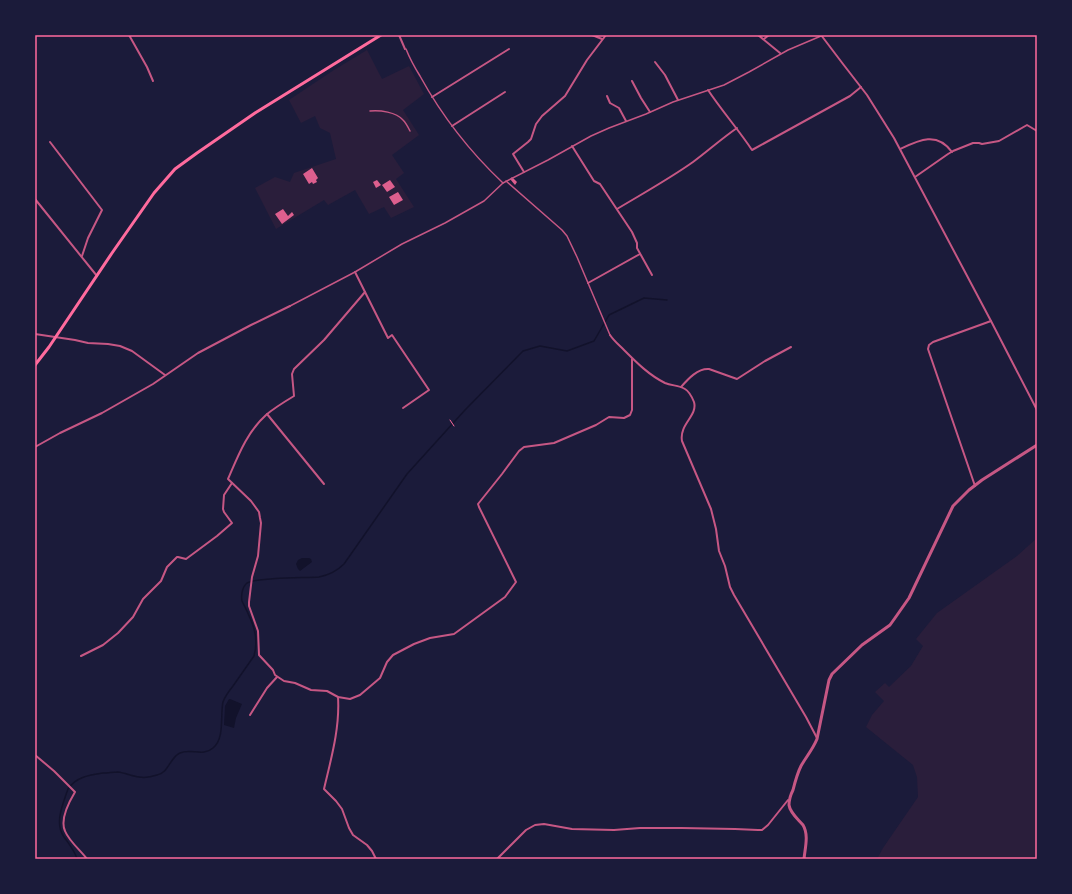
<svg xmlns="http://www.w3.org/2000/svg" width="1072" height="894" viewBox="0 0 1072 894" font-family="Ubuntu,sans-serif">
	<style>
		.green { fill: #2a1e3b }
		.water { fill: #12122b }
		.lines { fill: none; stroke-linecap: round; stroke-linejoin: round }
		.stream { stroke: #12122b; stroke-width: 1.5 }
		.building { fill: #dd5f8e }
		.path { stroke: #ff6b9d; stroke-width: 1 }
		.pedestrian { stroke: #c65784; stroke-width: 1.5 }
		.minor { stroke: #c65784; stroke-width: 2 }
		.tertiary { stroke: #c65784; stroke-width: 3 }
		.secondary { stroke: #ff6b9d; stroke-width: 3 }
		.neatline { fill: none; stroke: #ff6b9d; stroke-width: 1.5 }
	</style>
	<rect width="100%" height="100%" fill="#1b1b3a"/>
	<g class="green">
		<polygon points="367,50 382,79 409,66 424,94 403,110 419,135 392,155 404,173 396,179 414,207 391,218 384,207 369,214 355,190 328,205 324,200 276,229 255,188 275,177 290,182 294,173 336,159 330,133 320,128 315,116 301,123 289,100 334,70"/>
		<polygon points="1037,538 1037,859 877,859 883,848 918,797 917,777 913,765 866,727 872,715 884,701 875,692 885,683 889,687 911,666 923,646 916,639 937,613 1017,556"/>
	</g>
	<g class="water">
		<polygon points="302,558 309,558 311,559 312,562 300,571 298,569 296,564 298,560"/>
		<polygon points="229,699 230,699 242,704 236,718 234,728 224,725 225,706"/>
	</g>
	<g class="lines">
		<path class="stream" d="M77,859C75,851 69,844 64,837C54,823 63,804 68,789C76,777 89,775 103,773C108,773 113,772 118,772C125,773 132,776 139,777C145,778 151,777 157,775C169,773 170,757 180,753C191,748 203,757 213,748C225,739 220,715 223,702C225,696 229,691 233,686C240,676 247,666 254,656C260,635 251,619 242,601C241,596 242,587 247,583C257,577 304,578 319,577C329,575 337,571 344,564L407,474L465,410L523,351L540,346L567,351L594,341L609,315L644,298L667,300"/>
	</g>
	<g class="building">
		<polygon points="312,168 318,178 316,180 317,182 313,184 312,182 309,184 303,174"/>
		<polygon points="512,177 517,182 515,185 510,179"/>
		<polygon points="377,180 381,185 376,188 373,182"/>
		<polygon points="390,180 395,187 387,192 382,185"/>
		<polygon points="398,192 403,200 394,205 389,197"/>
		<polygon points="283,209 288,216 292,212 294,215 282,224 275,214"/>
	</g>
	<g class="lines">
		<polyline class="path" points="450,420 454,426"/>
		<g class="pedestrian">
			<path d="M406,49C410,59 415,68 420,76C442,116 470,152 503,183"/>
			<path d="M370,111C380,110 396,112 403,120C406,123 408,127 410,131"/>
			<polyline points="506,181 562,230 567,236 577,257 610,335"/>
			<polyline points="290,306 355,272 402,244 445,223 484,201 503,183 548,160 591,136 609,128 646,114 673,102 724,85 749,72 788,50 821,36"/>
		</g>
		<g class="minor">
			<polyline points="129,35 147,67 153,81"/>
			<polyline points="399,35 405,49"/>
			<polyline points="592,35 602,39"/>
			<polyline points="758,35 780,53"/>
			<polyline points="822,35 821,35 843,64 867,95 894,138 991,321 1037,410"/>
			<polyline points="764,39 769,35"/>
			<polyline points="655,62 665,75 678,100"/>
			<polyline points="632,81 641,98 650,112"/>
			<path d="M708,90C722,111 738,129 752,150L850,96L861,87"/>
			<polyline points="607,96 610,103 619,108 626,121"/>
			<polyline points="432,97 509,49"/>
			<polyline points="452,126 505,92"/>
			<polyline points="50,142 102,210 88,238 82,256"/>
			<polyline points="572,146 594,181 600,184 632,232 637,243 637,248 652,275"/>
			<path d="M900,149C919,140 937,131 952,152"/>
			<polyline points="524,172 513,154 528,142 531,139 536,124 542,116 565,96 587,60 606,35"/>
			<polyline points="915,177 948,154 953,151 973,143 979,143 982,144 999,141 1027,125 1037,131"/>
			<polyline points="35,199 97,276"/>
			<path d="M617,209C642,194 669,179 693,162C708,151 721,139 737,128"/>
			<polyline points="355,272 388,338 392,335 429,390 403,408"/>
			<polyline points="588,283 640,254"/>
			<path d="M365,292L324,340L294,369L292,374L294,396C284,402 274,408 266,415C247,432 238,456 228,479L251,501L259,512L260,518L261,523L258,556L252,577L249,602V606L258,631L259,655L273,670L275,675L284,681L295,683L311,690L327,691L338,697L350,699L360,695L380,678L387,662L393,655L414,644L430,638L454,634L505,597L516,582L479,507L478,504L502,474L519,451L524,447L554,443L596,425L609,417L624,418L630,415L632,410V359"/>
			<polyline points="35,334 75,340 88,343 108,344 120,346 132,351 165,375"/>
			<path d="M610,335C614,341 619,345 624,350C637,363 649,375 665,383C672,386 679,385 685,389C690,392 692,397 694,402C698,416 679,424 682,441L711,509L716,529L719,551L725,566L730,587L734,595L806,717L817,738"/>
			<path d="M681,387C688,379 698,368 709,369L737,379L765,361L791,347"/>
			<polyline points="267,414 324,484"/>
			<polyline points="35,447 60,433 102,413 153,384 198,353 251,325 290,306"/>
			<polyline points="975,486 928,349 929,345 933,342 991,321"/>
			<polyline points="81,656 103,645 118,633 133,617 143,599 161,581 167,567 177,557 178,557 186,559 217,536 232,523 224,512 223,509 224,495 232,483"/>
			<path d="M338,697C340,728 331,759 324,789L336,801L342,809L349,828L353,835L367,845L372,851L376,859"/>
			<polyline points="250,715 267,688 277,677"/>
			<path d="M35,755L54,771L75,792C69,802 60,820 65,831C69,841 81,851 87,859"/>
			<polyline points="497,859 526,830 535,825 544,824 572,829 614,830 640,828 682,828 735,829 758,830 762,830 768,825 788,800"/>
		</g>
		<path class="tertiary" d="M804,859C805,848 809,835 803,825C798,819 790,813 789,805C789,800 791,794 793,790C795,782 797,774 801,766C806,757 813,749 817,739L829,680L832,674L862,645L890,625L895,618L909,598L953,506L969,490L982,480L1037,445"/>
		<polyline class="secondary" points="35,365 49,347 112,253 154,193 175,169 197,153 255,113 381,35"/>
	</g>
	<rect width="1072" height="894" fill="none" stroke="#1b1b3a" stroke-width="72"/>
	<rect x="36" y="36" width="1000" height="822" class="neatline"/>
</svg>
